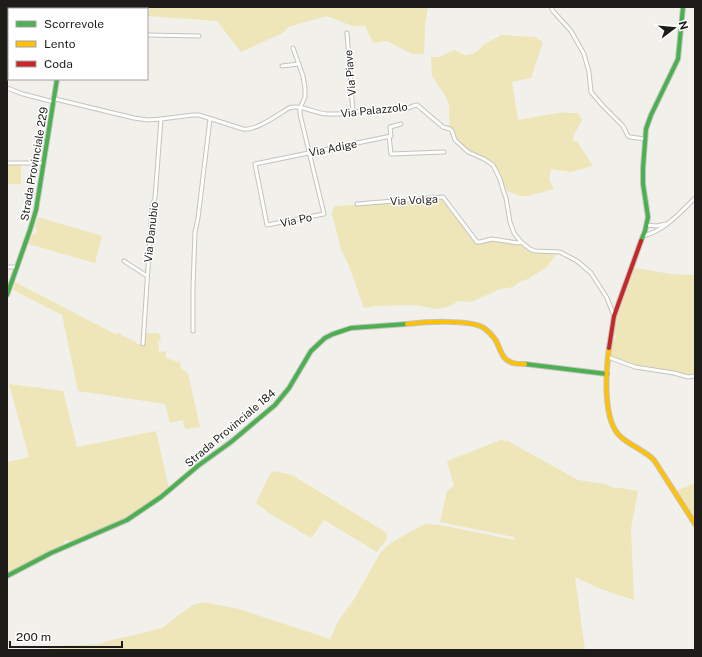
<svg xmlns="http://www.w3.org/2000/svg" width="702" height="657" viewBox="0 0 702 657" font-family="'Public Sans',sans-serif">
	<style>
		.green { fill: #eee6b8 }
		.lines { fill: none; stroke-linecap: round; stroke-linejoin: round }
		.street-casing { stroke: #c4c3bf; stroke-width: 5 }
		.fast-casing { stroke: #c4c3bf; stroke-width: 6 }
		.slow-casing { stroke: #c4c3bf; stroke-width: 6 }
		.jam-casing { stroke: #c4c3bf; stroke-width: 6 }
		.street { stroke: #fdfdfc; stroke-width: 3 }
		.fast { stroke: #4caf50; stroke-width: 4 }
		.slow { stroke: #ffc107; stroke-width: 4 }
		.jam { stroke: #c62828; stroke-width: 4 }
		.labels { text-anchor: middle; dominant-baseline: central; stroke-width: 3; stroke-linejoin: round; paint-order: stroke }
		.street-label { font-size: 11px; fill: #1d1c18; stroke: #fff }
	</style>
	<rect width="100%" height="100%" fill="#f1f0ea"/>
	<g class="green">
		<polygon points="116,7 428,7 425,25 424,54 412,54 387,41 373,43 365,26 352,26 327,16 288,27 283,33 241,52 217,21 147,16 147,9 116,9"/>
		<polygon points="501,35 535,37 543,42 531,78 512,82 518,120 564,112 567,113 578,113 582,120 573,137 574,142 577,141 593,166 571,172 551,169 549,179 554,189 528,196 520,196 505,190 502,180 495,165 486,159 467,150 456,138 453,131 448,127 450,122 449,116 449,104 447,99 432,76 431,57 439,57 455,50 464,55 472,54 479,50 483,45"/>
		<rect x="7" y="165" width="14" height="19"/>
		<polygon points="442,199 476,243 478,244 492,241 522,244 529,250 533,252 556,254 547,267 528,279 521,281 513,287 500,289 471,302 459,301 447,307 438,309 412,305 374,306 364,308 349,266 341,249 332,214 333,209 335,206"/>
		<polygon points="38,217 102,236 95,263 28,244 32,235 36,233 37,231 35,226"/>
		<polygon points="635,268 671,274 695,275 695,374 686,375 679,372 637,365 611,356 612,339 616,338 616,335 612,336 614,323 616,323 617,320 616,319"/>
		<polygon points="15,282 117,335 118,332 120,334 144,347 146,333 159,333 161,340 158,341 159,352 166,351 166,358 181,363 180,368 188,373 200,427 186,429 184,426 183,420 170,423 165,404 78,391 62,315 13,290"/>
		<polygon points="9,384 63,391 77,447 156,431 169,489 162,494 126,518 71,542 68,540 64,541 63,545 7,574 7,462 29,457"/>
		<polygon points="503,439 504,443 505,442 506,440 578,480 606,484 614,488 621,488 638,491 631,529 634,600 601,589 575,577 585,650 45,650 50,648 59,646 99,644 115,639 131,636 162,628 169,623 180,614 193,605 203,602 239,609 330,639 339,620 355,598 380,553 389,544 410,532 425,524 440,525 514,540 514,537 440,522 447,491 454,486 447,461"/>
		<polygon points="274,471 292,475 387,533 387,539 377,552 324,520 311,538 269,513 256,503 270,474"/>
		<polygon points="695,483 695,520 676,491"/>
	</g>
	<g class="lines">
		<g class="street-casing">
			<g id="street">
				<polyline points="551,7 553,11 571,31 584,54 589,72 591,92 603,106 623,126 628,136 630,137 645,139"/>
				<polyline points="347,33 353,112"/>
				<polyline points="147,35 199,36"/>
				<polyline points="293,48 303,76 305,88 305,97 300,108 300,114 324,214 267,225 255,164 391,136 390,127 401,124"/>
				<polyline points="282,66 299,64"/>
				<polyline points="7,88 23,94 54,102"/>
				<path d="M55,99L134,118L148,120L161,119L193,115H199L243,129C256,131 277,115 289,108C302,104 315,114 328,114C343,115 357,111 371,110C379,110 386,111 393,110C398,110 404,109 408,108C412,107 414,105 417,105L443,127L450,129L452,131L455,140L468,152L484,159L493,165L500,179L504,193L506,198L510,222L514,233L521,242L530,249L535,251L560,252L577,261L591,273L607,298L614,316"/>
				<polyline points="389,136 391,154 444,152"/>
				<polyline points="7,163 44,163"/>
				<polyline points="357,204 443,197 477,242 480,242 492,239 518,243 521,242"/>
				<polyline points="647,225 656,226 666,224"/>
				<path d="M643,236C664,231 680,213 695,198"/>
				<polyline points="124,261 147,276"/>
				<polyline points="7,267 17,267"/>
				<polyline points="193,331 193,287 195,232 198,218 210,119"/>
				<polyline points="143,344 152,207 155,198 161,119"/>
				<polyline points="608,357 635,367 674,373 688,377 695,376"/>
			</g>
		</g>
		<g class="fast-casing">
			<g id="fast">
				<polyline points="48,7 49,9"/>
				<polyline points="641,241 645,231 648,217 643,184 643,168 646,129 651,115 678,59 683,7"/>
				<polyline points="7,295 30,230 36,210 57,79"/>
				<polyline points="525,364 607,374"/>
				<polyline points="7,576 51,553 127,520 161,497 199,465 231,442 275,405 289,388 311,351 325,338 333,334 351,328 407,324"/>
			</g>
		</g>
		<g class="slow-casing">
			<g id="slow">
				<path d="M407,324C424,322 470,319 484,328C488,331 492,335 495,339C501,348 500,359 513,363C516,364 521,364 525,364"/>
				<path d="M609,348C606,371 602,421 621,437C631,446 644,450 654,460L695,524"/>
			</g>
		</g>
		<g class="jam-casing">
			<polyline id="jam" points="609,348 614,316 641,241"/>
		</g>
		<use href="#street" class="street"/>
		<use href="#fast" class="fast"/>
		<use href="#slow" class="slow"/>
		<use href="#jam" class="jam"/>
	</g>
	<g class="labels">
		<g class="street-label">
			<text transform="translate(350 73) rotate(-95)">Via Piave</text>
			<text transform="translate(374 110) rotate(-6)">Via Palazzolo</text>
			<text transform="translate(333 148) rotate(-11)">Via Adige</text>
			<text transform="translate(34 164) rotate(-80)">Strada Provinciale 229</text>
			<text transform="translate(414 200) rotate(-3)">Via Volga</text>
			<text transform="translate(296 220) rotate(-12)">Via Po</text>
			<text transform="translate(151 232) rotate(-84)">Via Danubio</text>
			<text transform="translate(230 428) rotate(-40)">Strada Provinciale 184</text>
		</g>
	</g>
	<rect width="702" height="657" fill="none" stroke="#1d1c18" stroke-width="16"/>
	<rect x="8" y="8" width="140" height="72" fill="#ffffff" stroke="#a5a4a3"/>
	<rect x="16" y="21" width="20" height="6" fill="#4caf50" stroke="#a5a4a3"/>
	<text x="44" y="28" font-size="12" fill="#1d1c18">Scorrevole</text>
	<rect x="16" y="41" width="20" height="6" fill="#ffc107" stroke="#a5a4a3"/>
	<text x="44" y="48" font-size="12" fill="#1d1c18">Lento</text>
	<rect x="16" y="61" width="20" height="6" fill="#c62828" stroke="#a5a4a3"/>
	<text x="44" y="68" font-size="12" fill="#1d1c18">Coda</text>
	<g transform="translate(674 28) rotate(74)" stroke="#ffffff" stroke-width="3" paint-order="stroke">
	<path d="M0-3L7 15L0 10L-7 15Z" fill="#1d1c18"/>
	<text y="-6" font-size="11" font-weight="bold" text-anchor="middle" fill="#1d1c18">N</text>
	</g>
	<path d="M10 641v6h112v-6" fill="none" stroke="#1d1c18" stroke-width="2"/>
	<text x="16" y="641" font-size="12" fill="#1d1c18" stroke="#ffffff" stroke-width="3" paint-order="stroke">200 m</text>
</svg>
